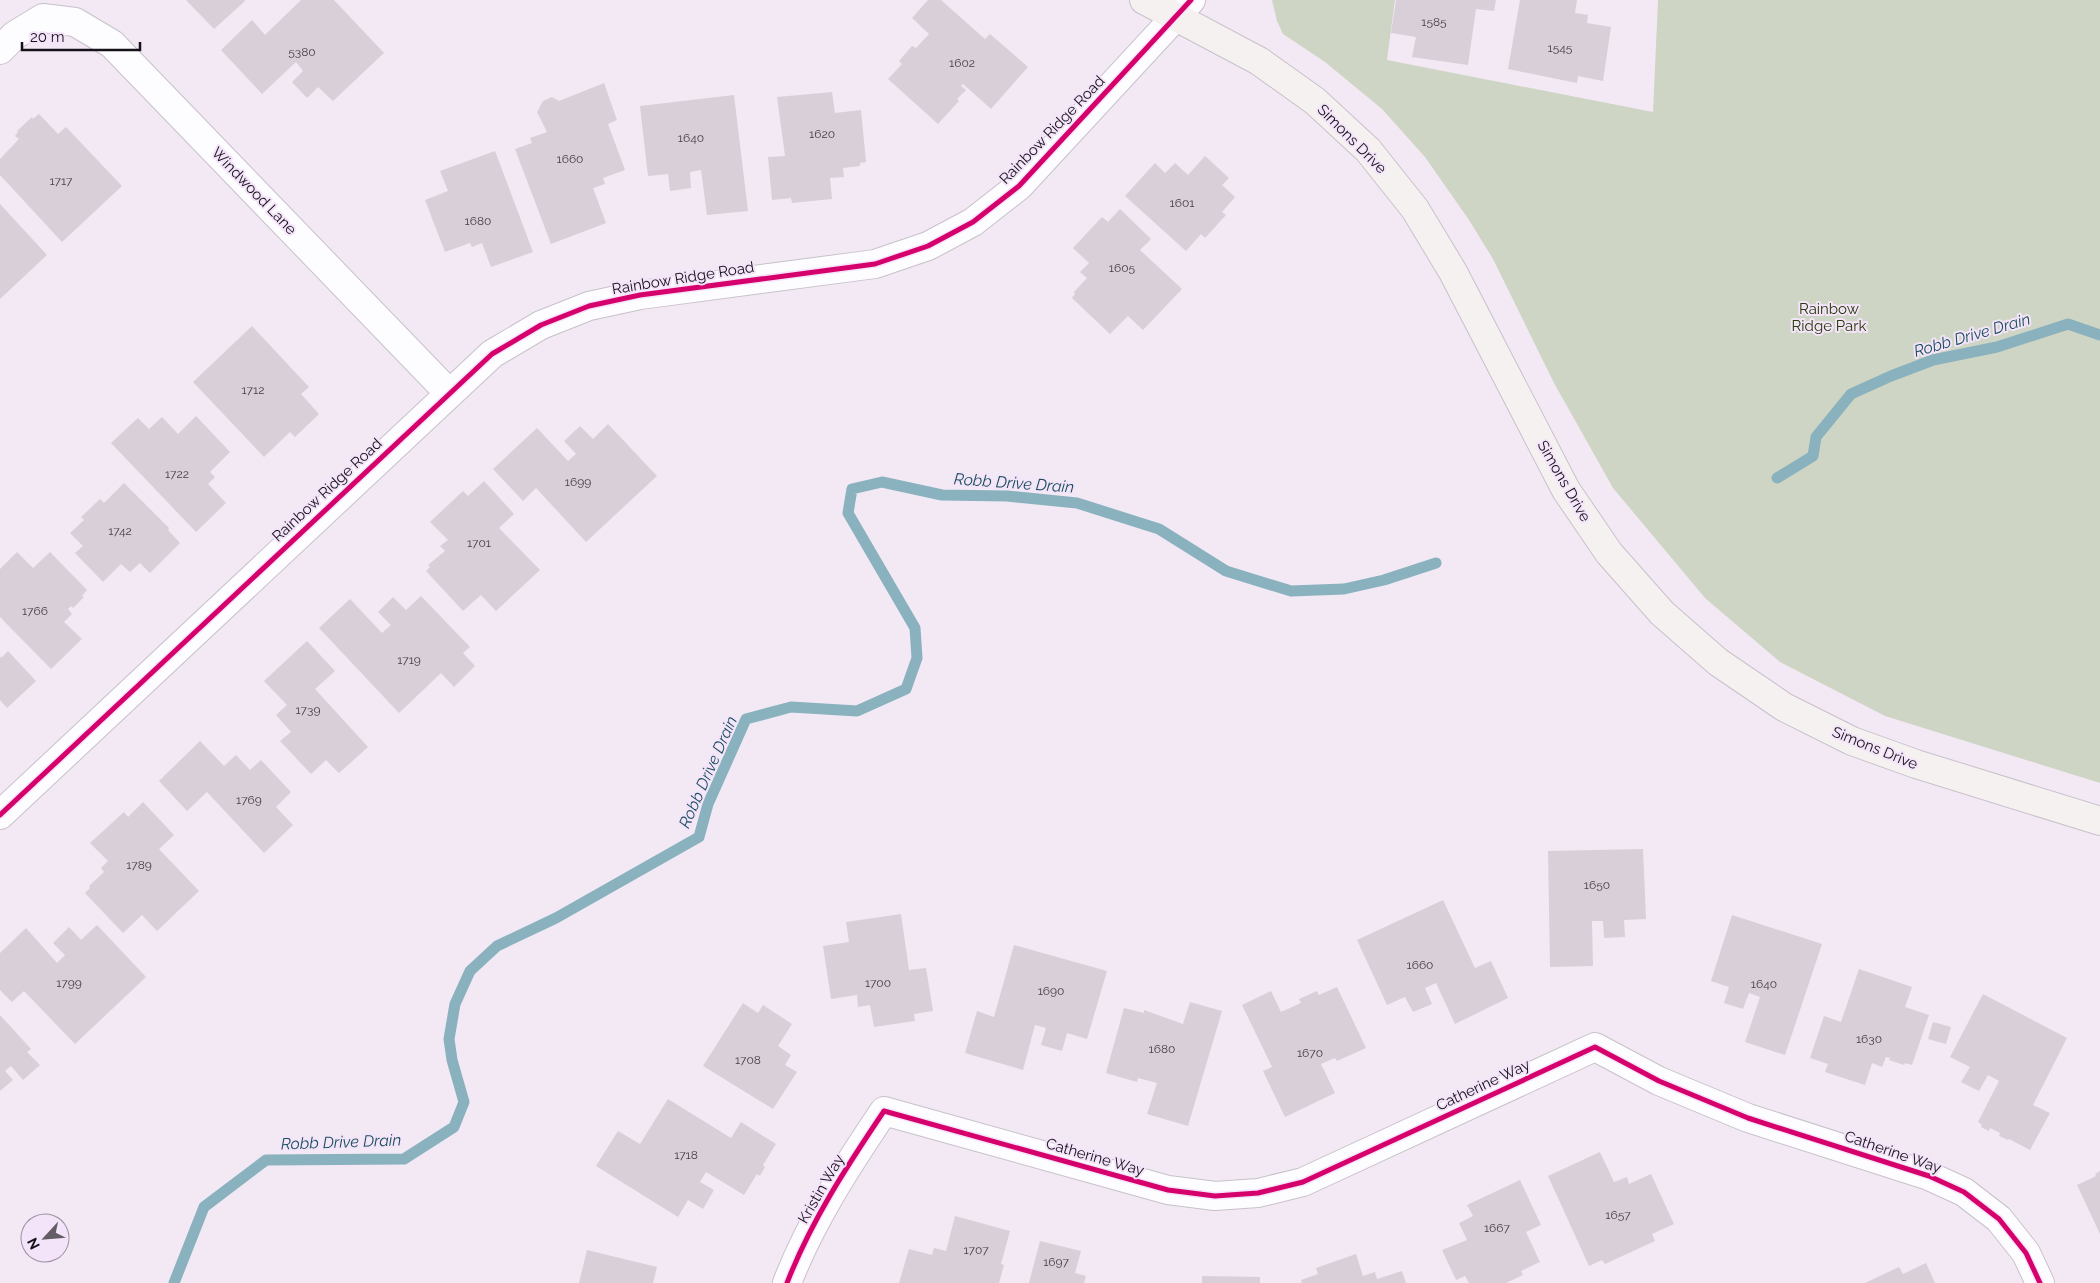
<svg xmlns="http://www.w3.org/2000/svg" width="2100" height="1283" viewBox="0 0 2100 1283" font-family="Raleway,sans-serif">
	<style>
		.green { fill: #cfd5c4 }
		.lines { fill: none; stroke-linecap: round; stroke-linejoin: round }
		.stream { stroke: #89b1be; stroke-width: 11 }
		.building { fill: #d8cfd8 }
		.street-casing { stroke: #c8c1ca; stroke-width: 30 }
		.secondary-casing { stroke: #c8c1ca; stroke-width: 30 }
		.street { stroke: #fdfcfe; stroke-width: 28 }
		.secondary { stroke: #f5f1f1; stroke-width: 28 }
		.cycleway-casing { stroke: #f4e4fa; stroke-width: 8 }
		.cycleway { stroke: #d6006c; stroke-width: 5 }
		.labels { text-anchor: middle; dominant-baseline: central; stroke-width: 4; stroke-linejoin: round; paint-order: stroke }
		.number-label { font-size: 12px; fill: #474049 }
		.street-label { font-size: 15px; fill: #171119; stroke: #f4e4fa }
		.park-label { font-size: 15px; fill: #283b07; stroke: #f4e4fa }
		.water-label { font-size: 16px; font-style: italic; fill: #194e5a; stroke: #f4e4fa }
	</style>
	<rect width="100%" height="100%" fill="#f2e9f5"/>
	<polygon class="green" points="1272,0 1395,0 1387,60 1653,112 1658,0 2100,0 2100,783 1885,716 1780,662 1705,598 1613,488 1554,383 1493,259 1469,220 1425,157 1382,109 1325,62 1283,34 1277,21"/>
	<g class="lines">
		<g class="stream">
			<polyline points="1777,478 1813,456 1816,437 1851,394 1891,376 1933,360 1997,347 2068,324 2100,335"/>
			<polyline points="174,1283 204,1207 266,1160 404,1159 454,1127 464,1102 452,1060 449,1039 455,1004 470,971 497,946 556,918 699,837 708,804 746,719 791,707 857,711 906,689 917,658 915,628 848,513 852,489 882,482 942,495 1007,496 1077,503 1159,529 1226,571 1291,591 1344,589 1384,580 1436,563"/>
		</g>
	</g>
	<g class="building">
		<polygon points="186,0 244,0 245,1 214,29"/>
		<polygon points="301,0 334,0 384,53 333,101 318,87 307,98 292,82 303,71 296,62 262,94 221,50 252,20 265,35"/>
		<polygon points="928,0 941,0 985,39 990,34 1028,67 991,109 963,84 961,86 966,90 957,99 959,101 938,124 888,79 902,64 899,61 912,46 916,48 929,34 912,18"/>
		<polygon points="1396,0 1496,0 1494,11 1476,9 1468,65 1412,57 1416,37 1391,33"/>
		<polygon points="1520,0 1577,0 1575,13 1588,15 1587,23 1611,27 1603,81 1578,76 1577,83 1508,69"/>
		<polygon points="604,83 617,120 608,124 625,170 603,178 605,184 593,188 606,223 551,244 515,149 532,143 530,138 547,132 537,112 543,101 552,97 559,101"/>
		<polygon points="832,92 835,113 861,110 866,162 860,163 860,166 843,168 844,177 830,178 832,199 792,203 791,198 772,200 768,157 785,156 777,97"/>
		<polygon points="734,95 748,211 707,215 701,170 690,172 691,188 670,191 668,174 648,176 640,106"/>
		<polygon points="39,114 58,134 66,127 122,186 62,242 0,175 0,159 19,139 15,136 18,132 17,131 32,117 33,119"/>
		<polygon points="495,151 533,252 491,267 482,243 472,247 470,243 445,252 425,200 448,191 440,171"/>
		<polygon points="1205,156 1229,178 1222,185 1235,197 1222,212 1226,215 1205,238 1201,234 1186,251 1125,196 1155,163 1165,173 1175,163 1188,175"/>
		<polygon points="0,204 47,255 0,299"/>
		<polygon points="1120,209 1151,239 1140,250 1182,289 1143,330 1128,316 1110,334 1072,298 1075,294 1074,292 1087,278 1080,272 1089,263 1073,248 1102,217 1108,222"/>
		<polygon points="252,326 309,387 301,394 319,414 295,437 290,432 264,457 193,382"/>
		<polygon points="196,416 230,452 210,472 215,477 208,484 226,503 196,532 111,443 138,418 149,429 162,417 178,434"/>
		<polygon points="608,424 657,476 586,542 536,488 523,501 493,469 537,428 568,461 576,454 564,441 580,426 593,439"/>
		<polygon points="484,481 514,514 499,528 540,570 496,611 481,595 463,611 426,571 430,567 428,565 445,551 440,546 448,540 430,522 463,491 468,496"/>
		<polygon points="124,483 169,528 168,530 180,543 150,573 140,563 130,572 121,564 103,582 75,553 83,546 70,533 84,520 81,517 100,499 104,503"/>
		<polygon points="17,552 33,568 50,552 87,590 82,596 84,597 73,608 71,606 68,609 72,614 64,622 82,639 51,669 0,617 0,569"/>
		<polygon points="421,596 470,647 463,653 475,666 454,687 441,673 399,713 319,628 350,599 382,633 391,625 378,612 393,597 406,610"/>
		<polygon points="307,641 335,671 315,689 368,747 339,773 326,760 311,774 280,741 291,732 276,715 287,705 264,681"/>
		<polygon points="8,651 36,681 7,708 0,700 0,656 1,658"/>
		<polygon points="200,741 224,766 236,755 250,770 261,760 291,792 276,807 293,825 264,853 207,792 187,811 159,781"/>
		<polygon points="143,802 174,835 159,849 199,891 157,931 142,915 123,933 85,893 90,888 89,886 104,872 101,868 108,861 90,843 124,812 128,817"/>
		<polygon points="1643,849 1646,919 1624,920 1625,937 1604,938 1603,921 1592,921 1593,966 1550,967 1548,851"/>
		<polygon points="1443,900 1475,968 1491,961 1508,998 1455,1024 1436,983 1425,988 1432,1004 1413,1012 1405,997 1387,1005 1357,940"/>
		<polygon points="901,914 909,970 926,968 933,1011 914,1014 915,1021 874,1027 870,1005 858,1007 857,995 831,999 823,946 849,942 846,922"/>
		<polygon points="1732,915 1822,944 1785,1055 1745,1042 1760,997 1749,993 1743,1009 1724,1003 1729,987 1711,981"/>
		<polygon points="97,925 146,977 75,1044 24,991 12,1002 0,990 0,953 26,928 57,963 65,955 53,943 69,927 81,940"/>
		<polygon points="1014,945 1107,971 1087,1039 1067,1033 1062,1051 1041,1045 1046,1028 1035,1025 1023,1070 965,1053 977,1011 994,1017"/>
		<polygon points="1859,969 1912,987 1905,1007 1929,1015 1912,1065 1905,1063 1904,1065 1889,1060 1890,1058 1886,1057 1882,1067 1872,1063 1865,1085 1825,1072 1828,1064 1810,1058 1824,1016 1841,1022"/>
		<polygon points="1337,987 1366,1048 1337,1061 1335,1058 1321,1064 1335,1093 1285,1117 1263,1071 1272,1067 1242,1005 1271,991 1281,1012 1301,1003 1299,999 1317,991 1319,995"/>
		<polygon points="1983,994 2067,1038 2033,1105 2050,1113 2030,1150 2009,1139 2008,1140 1999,1136 2000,1133 1990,1128 1989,1131 1981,1127 1982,1125 1978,1122 1999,1081 1988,1075 1979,1091 1961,1082 1970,1067 1950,1057"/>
		<polygon points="1190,1002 1222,1011 1188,1126 1147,1114 1157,1083 1138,1078 1137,1082 1106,1073 1124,1008 1144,1013 1144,1010 1183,1024"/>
		<polygon points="743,1003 758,1013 763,1005 792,1024 778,1046 791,1055 785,1065 797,1072 773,1109 703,1066"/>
		<polygon points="0,1015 31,1049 27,1052 40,1065 23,1080 11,1066 5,1071 13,1080 0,1091"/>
		<polygon points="1933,1022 1951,1027 1946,1044 1928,1039"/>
		<polygon points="668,1099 731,1138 741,1122 776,1144 763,1165 765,1167 760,1176 757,1174 744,1195 706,1172 700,1182 714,1190 703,1209 688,1200 678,1217 596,1166 618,1131 640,1144"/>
		<polygon points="1600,1152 1614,1182 1627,1177 1629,1184 1651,1174 1674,1224 1652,1234 1655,1241 1605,1264 1602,1260 1589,1266 1548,1176"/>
		<polygon points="2100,1171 2100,1234 2077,1185 2096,1176 2095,1174"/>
		<polygon points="1520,1180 1541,1225 1526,1232 1540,1262 1521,1271 1523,1275 1506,1283 1469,1283 1465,1276 1456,1280 1442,1250 1467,1240 1459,1223 1473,1216 1467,1205"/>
		<polygon points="955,1216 1010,1231 1001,1264 1004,1265 999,1283 899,1283 909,1249 932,1255 934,1248 946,1251"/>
		<polygon points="1040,1241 1081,1251 1075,1273 1086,1276 1084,1283 1029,1283"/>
		<polygon points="587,1250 657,1267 653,1283 579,1283"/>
		<polygon points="1356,1254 1363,1276 1375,1272 1377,1279 1402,1271 1406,1283 1302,1283 1301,1280 1318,1274 1316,1268"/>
		<polygon points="1926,1263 1935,1283 1865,1283 1899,1267 1903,1274"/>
		<polygon points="1202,1276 1260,1277 1260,1283 1202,1283"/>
	</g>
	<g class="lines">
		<g class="street-casing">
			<g id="street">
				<polyline points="0,50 15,35 43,18 75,22 112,44 449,393"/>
				<polyline points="0,815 492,354 541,325 589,306 640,295 875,264 928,246 973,222 1019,186 1191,0"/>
				<path d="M787,1283C811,1221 847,1166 884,1111L1168,1190L1215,1196L1258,1193L1303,1182L1595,1047L1659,1081L1748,1118L1929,1176L1964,1192L1999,1219L2026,1253L2040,1283"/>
			</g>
		</g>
		<g class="secondary-casing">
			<polyline id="secondary" points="1144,0 1259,61 1315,101 1368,150 1415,209 1453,272 1566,490 1609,553 1662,613 1718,662 1784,707 1852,741 1916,764 2100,821"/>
		</g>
		<use href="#street" class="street"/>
		<use href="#secondary" class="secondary"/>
		<g class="cycleway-casing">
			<g id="cycleway">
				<polyline points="0,815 492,354 541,325 589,306 640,295 875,264 928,246 973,222 1019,186 1191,0"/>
				<path d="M787,1283C811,1221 847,1166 884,1111L1168,1190L1215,1196L1258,1193L1303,1182L1595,1047L1659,1081L1748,1118L1929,1176L1964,1192L1999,1219L2026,1253L2040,1283"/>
			</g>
		</g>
		<use href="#cycleway" class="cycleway"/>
	</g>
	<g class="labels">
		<g class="number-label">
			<text x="1434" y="22">1585</text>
			<text x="1560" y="48">1545</text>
			<text x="302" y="52">5380</text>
			<text x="962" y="63">1602</text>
			<text x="822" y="134">1620</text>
			<text x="691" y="138">1640</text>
			<text x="570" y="159">1660</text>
			<text x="61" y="181">1717</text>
			<text x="1182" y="203">1601</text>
			<text x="478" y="221">1680</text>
			<text x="1122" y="268">1605</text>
			<text x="253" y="390">1712</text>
			<text x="177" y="474">1722</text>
			<text x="578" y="482">1699</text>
			<text x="120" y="531">1742</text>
			<text x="479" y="543">1701</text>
			<text x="35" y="611">1766</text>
			<text x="409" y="660">1719</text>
			<text x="308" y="710">1739</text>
			<text x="249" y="800">1769</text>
			<text x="139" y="865">1789</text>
			<text x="1597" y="885">1650</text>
			<text x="1420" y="965">1660</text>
			<text x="69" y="983">1799</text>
			<text x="878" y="983">1700</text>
			<text x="1764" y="984">1640</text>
			<text x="1051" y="991">1690</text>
			<text x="1869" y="1039">1630</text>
			<text x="1162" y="1049">1680</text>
			<text x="1310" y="1053">1670</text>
			<text x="748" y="1060">1708</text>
			<text x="686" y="1155">1718</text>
			<text x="1618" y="1215">1657</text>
			<text x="1497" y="1228">1667</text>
			<text x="976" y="1250">1707</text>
			<text x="1056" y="1262">1697</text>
		</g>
		<g class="street-label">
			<text transform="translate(1052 130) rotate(-46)">Rainbow Ridge Road</text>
			<text transform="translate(1352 139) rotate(45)">Simons Drive</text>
			<text transform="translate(254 191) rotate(46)">Windwood Lane</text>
			<text transform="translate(683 278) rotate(-9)">Rainbow Ridge Road</text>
			<text transform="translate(1564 481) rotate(60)">Simons Drive</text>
			<text transform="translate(327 490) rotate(-43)">Rainbow Ridge Road</text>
			<text transform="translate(1875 748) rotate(22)">Simons Drive</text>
			<text transform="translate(1483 1085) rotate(-25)">Catherine Way</text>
			<text transform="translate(1893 1152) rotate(19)">Catherine Way</text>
			<text transform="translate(1095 1157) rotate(16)">Catherine Way</text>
			<text transform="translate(821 1189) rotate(-60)">Kristin Way</text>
		</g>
		<g class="park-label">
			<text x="1829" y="309">Rainbow<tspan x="1829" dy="17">Ridge Park</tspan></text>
		</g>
		<g class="water-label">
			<text transform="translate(1972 335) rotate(-16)">Robb Drive Drain</text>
			<text transform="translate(1014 483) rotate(4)">Robb Drive Drain</text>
			<text transform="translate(708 772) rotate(-66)">Robb Drive Drain</text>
			<text transform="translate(341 1142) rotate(-2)">Robb Drive Drain</text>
		</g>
	</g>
	<g transform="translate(45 1238) rotate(244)"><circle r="24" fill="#f4e4fa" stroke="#9c90a0"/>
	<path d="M0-4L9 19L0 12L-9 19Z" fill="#645d66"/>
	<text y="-8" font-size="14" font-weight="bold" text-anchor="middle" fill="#171119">N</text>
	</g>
	<path d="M22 42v8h118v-8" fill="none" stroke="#171119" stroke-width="2.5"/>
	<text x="30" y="42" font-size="15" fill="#171119" stroke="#f4e4fa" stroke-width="4" paint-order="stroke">20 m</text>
</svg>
